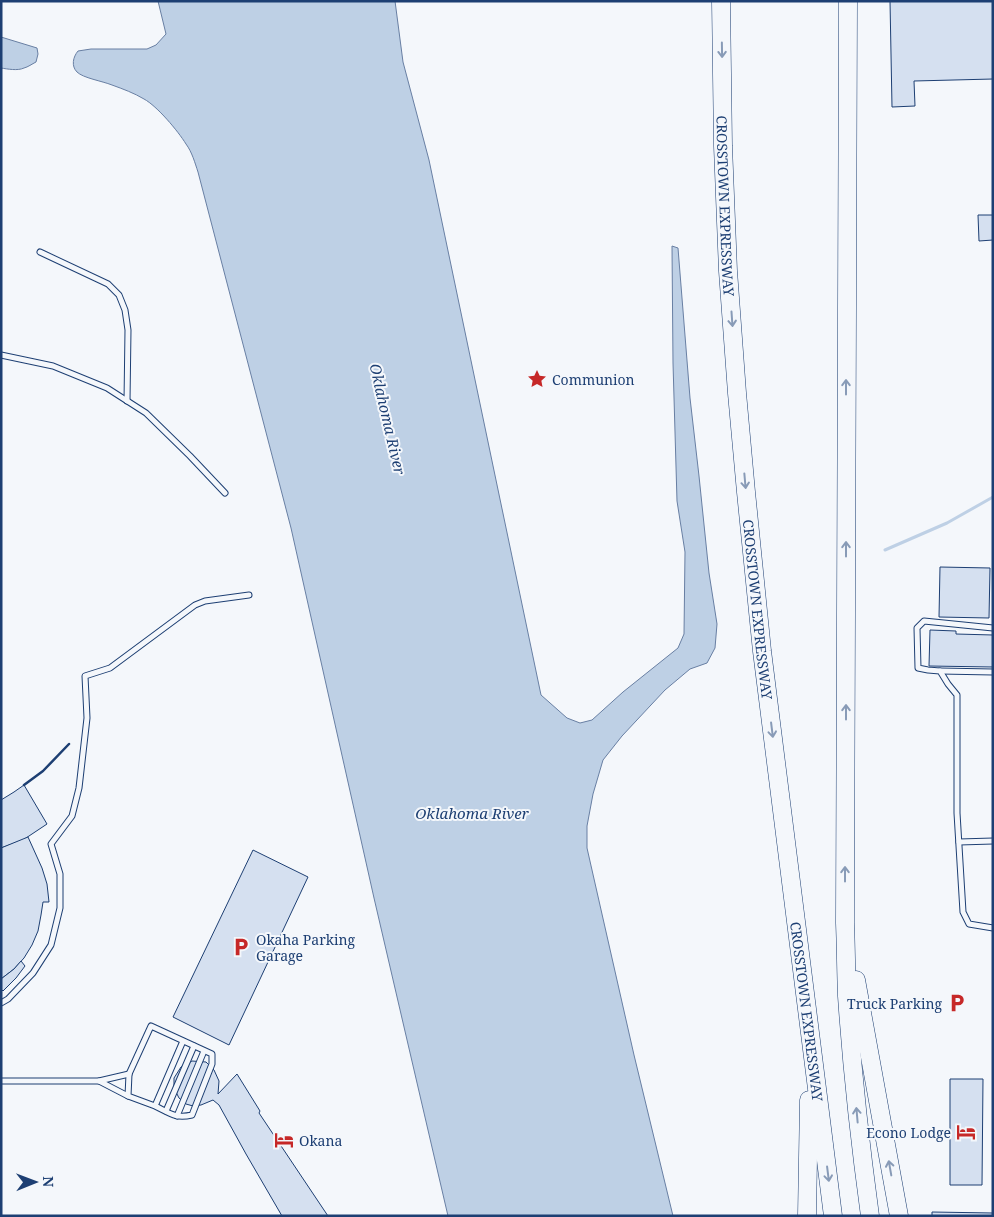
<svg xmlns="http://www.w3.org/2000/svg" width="994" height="1217" viewBox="0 0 994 1217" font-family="'Noto Serif',serif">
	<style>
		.water { fill: #bed0e5; stroke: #687fa3 }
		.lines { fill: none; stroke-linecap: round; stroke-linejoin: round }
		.stream { stroke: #bed0e5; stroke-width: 3 }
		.building { fill: #d5e0f0; stroke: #1d3f73 }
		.service-casing { stroke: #1d3f73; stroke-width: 7 }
		.motorway-casing { stroke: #1d3f73; stroke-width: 19 }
		.service { stroke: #f4f7fb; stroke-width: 5 }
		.motorway { stroke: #f4f7fb; stroke-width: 18 }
		.wall { stroke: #1d3f73; stroke-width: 2.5 }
		.oneway { stroke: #889bb7 }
		.labels { text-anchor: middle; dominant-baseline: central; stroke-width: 4; stroke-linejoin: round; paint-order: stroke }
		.street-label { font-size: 14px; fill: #1d3f73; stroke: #f4f7fb }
		.poi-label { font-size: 14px; fill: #1d3f73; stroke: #f4f7fb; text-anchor: start }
		.water-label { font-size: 15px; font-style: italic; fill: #1d3f73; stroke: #f4f7fb }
	</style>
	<rect width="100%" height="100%" fill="#f4f7fb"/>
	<g class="water">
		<path d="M158,1H395L403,62L429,160L541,695L567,718L580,723L592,720L623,692L678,648L684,634L685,552L677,501L673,363L672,246L678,248L690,398L699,476L709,573L717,624L715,648L707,663L690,669L665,690L622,736L603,760L593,794L587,826V848L634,1055L673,1216H448L374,898L291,528L198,172C195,163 192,152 186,144C178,131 157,106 144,99C134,93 123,89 112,85C102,81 83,78 77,72C71,66 73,57 78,51L91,49H147L156,45L166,34Z"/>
		<path d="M1,37L37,48L38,54L36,62C32,64 28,67 24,68C18,71 7,69 1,68Z"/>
	</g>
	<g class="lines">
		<polyline class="stream" points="885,550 947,523 993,497"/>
	</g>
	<g class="building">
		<polygon points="890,1 993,1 993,79 914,81 915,106 892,107"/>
		<polygon points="978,215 993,215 993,240 979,241"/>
		<polygon points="940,567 990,568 989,618 939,617"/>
		<polygon points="930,630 956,631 956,634 993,635 993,667 929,666"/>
		<polygon points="24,785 47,824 23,840 1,848 1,800 14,792"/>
		<polygon points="28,837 42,868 47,884 49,902 43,902 41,915 38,931 32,945 24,958 14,969 1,979 1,848"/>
		<polygon points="253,850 308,877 229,1045 173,1017"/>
		<polygon points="21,961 25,966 16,978 3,991 1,989 1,979 14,969"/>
		<polygon points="192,1061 206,1062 214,1070 219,1081 218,1094 237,1074 260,1111 259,1113 328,1216 282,1216 246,1154 219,1105 213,1100 201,1105 193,1106 186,1104 179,1098 174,1088 174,1078 181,1067"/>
		<polygon points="950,1079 983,1079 982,1185 950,1185"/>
		<polygon points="932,1212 993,1213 993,1216 932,1216"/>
	</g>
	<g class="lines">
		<g class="service-casing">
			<g id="service">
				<polyline points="40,252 108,284 119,295 125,310 128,330 127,401"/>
				<polyline points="1,355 53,366 107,388 146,413 190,456 225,493"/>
				<polyline points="993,628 924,621 917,628 918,668 928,670 940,671 948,684 957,695 957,813 963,912 969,924 993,928"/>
				<polyline points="940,671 993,672"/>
				<polyline points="959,842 993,841"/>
				<polyline points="1,1003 8,999 33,973 51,945 60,908 60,874 51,844 72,816 79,788 87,718 85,676 110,668 195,605 205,601 249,595"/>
				<polyline points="1,1081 99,1081"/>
				<polyline points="128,1096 99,1081 129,1074"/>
				<path d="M155,1106C170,1113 175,1119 192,1115L212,1064V1054L151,1026L129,1074L128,1096L155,1106L183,1041"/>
				<polyline points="166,1111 194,1046"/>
				<polyline points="177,1116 204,1051"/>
			</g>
		</g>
		<g class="motorway-casing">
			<g id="motorway">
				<path id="s1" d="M721,1L723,146L728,271L737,393L746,492L762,651L833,1216"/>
				<path d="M848,1L845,923C846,947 846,972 847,996C852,1069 860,1143 870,1216"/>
				<polyline points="856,980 899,1216"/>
				<polyline points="807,1216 809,1100"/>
			</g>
		</g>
		<use href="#service" class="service"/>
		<use href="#motorway" class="motorway"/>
		<polyline class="wall" points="24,785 43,771 69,744"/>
	</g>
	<defs><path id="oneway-shaft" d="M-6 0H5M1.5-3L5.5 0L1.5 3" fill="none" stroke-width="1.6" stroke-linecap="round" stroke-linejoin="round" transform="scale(1.25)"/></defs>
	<g class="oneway">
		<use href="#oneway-shaft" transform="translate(722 50) rotate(89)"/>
		<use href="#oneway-shaft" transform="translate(732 319) rotate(86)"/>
		<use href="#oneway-shaft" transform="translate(846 387) rotate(-90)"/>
		<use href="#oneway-shaft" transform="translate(745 481) rotate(85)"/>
		<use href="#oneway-shaft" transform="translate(846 549) rotate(-90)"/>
		<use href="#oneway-shaft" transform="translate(846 712) rotate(-90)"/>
		<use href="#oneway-shaft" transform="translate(772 730) rotate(83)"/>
		<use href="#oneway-shaft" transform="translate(845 874) rotate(-90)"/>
		<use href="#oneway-shaft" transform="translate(857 1115) rotate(-95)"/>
		<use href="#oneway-shaft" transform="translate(890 1168) rotate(-100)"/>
		<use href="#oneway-shaft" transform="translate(828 1174) rotate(83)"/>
	</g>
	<defs>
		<g id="sight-bare" transform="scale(1.5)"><path d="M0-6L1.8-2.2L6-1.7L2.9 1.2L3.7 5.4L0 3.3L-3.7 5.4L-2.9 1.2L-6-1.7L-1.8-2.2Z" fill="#c62828" stroke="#f4f7fb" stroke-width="2.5" paint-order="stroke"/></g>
		<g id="parking-bare" transform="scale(1.5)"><path d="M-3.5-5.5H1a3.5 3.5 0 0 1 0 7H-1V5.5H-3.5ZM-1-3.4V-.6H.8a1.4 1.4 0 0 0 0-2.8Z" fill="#c62828" stroke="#f4f7fb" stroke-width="2.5" paint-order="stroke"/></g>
		<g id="hotel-bare" transform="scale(1.5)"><path d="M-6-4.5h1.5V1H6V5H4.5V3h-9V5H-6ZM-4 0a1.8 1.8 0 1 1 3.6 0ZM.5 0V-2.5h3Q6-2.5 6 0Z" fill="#c62828" stroke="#f4f7fb" stroke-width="2.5" paint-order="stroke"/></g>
	</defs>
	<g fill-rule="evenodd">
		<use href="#sight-bare" x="537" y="379"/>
		<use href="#parking-bare" x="241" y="947"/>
		<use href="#parking-bare" x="957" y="1003"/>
		<use href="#hotel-bare" x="966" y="1132"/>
		<use href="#hotel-bare" x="284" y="1140"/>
	</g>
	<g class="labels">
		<g class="street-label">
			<text stroke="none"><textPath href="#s1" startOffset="205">CROSSTOWN EXPRESSWAY</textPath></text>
			<text stroke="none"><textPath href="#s1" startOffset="610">CROSSTOWN EXPRESSWAY</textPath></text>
			<text stroke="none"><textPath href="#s1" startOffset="1015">CROSSTOWN EXPRESSWAY</textPath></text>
		</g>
		<g class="poi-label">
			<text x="552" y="379">Communion</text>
			<text x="256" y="939">Okaha Parking<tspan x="256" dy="16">Garage</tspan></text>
			<text x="942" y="1003" text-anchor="end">Truck Parking</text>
			<text x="951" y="1132" text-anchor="end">Econo Lodge</text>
			<text x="299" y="1140">Okana</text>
		</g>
		<g class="water-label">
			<text transform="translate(388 419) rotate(77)">Oklahoma River</text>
			<text x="472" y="813">Oklahoma River</text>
		</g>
	</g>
	<rect width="994" height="1217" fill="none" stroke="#1d3f73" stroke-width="5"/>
	<g transform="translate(35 1182) rotate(89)" stroke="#f4f7fb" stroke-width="4" paint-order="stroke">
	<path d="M0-4L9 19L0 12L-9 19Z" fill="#1d3f73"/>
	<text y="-8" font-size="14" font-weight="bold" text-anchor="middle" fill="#1d3f73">N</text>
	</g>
</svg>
